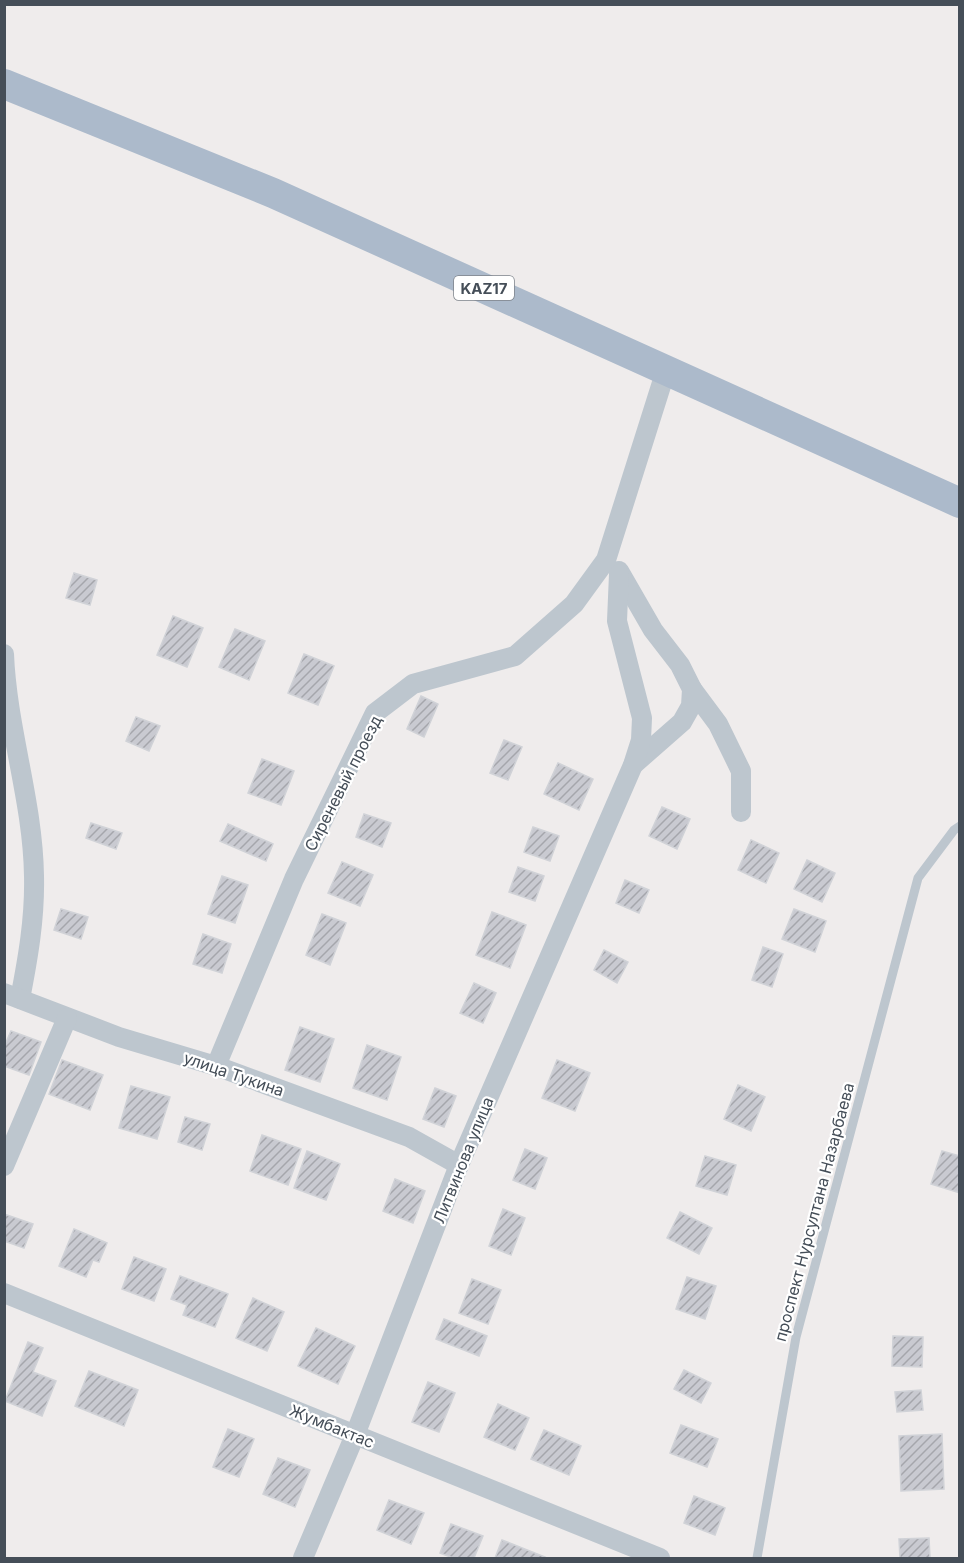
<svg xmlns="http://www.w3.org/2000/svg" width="964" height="1563" viewBox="0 0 964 1563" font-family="Inter,sans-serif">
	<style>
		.building { fill: url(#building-hatch); stroke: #d0d2d7; stroke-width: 1.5 }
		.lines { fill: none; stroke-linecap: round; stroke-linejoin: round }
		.lane { stroke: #bdc6ce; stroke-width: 9 }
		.street { stroke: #bdc6ce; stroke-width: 20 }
		.primary { stroke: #acbacb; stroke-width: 30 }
		.labels { text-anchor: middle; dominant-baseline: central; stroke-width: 4.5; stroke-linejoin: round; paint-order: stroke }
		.shield { fill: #fff; stroke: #7d838a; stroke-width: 1.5 }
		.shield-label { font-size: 15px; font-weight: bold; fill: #454e58 }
		.street-label { font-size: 16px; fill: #454e58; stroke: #fff }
	</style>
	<defs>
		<pattern id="building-hatch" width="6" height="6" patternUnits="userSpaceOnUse" patternTransform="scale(1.5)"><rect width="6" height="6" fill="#c9cad1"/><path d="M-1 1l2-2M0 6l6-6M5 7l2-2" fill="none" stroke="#a5a6ac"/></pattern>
	</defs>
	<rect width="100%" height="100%" fill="#efecec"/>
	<g class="building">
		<polygon points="74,573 97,580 90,605 66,598"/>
		<polygon points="173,616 203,628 187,667 157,655"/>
		<polygon points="235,629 265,641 249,680 219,667"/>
		<polygon points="304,654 334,666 318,705 288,693"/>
		<polygon points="421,696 438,704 424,737 407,729"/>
		<polygon points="136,717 160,726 149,751 126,741"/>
		<polygon points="504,740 522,747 508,780 490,773"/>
		<polygon points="262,759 294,771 281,805 248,793"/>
		<polygon points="558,763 593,779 579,810 544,794"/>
		<polygon points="662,807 690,819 677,849 649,836"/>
		<polygon points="364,814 391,823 382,847 356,837"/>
		<polygon points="91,823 122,833 116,849 86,838"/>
		<polygon points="228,824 273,844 266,861 220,841"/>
		<polygon points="533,827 559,836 550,861 524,852"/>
		<polygon points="751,840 779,853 766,883 738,870"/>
		<polygon points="807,860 835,873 822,902 794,889"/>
		<polygon points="342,862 373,875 360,906 328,893"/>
		<polygon points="518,867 544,876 535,901 509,892"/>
		<polygon points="222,876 248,885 235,923 208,914"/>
		<polygon points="625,880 649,890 639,913 616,903"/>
		<polygon points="61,909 88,917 81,939 54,930"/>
		<polygon points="794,909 826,921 815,952 782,939"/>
		<polygon points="492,912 526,925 510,968 476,955"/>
		<polygon points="322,914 346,923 330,965 306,955"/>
		<polygon points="203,934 231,944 222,973 193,964"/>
		<polygon points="763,947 783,954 772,987 752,980"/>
		<polygon points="604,950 628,962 617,983 594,970"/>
		<polygon points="474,983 496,993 483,1023 460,1013"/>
		<polygon points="300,1027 334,1039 320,1082 285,1070"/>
		<polygon points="11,1031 41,1042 29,1075 4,1066 4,1047"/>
		<polygon points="367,1045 401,1057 387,1100 353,1088"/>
		<polygon points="62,1060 103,1075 90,1110 49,1094"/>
		<polygon points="557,1060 590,1073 575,1111 542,1098"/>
		<polygon points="738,1085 765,1097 751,1131 724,1119"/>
		<polygon points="131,1086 170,1097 157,1139 119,1128"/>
		<polygon points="435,1088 456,1096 444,1127 423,1119"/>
		<polygon points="185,1117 210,1124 202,1150 178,1142"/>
		<polygon points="262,1135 301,1149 288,1185 250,1171"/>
		<polygon points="525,1149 547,1158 535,1189 513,1180"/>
		<polygon points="307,1151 340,1164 326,1200 294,1188"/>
		<polygon points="942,1151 960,1156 960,1193 931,1184"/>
		<polygon points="705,1156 736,1165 727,1195 696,1186"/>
		<polygon points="395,1179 425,1191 413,1223 383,1211"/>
		<polygon points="503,1209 525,1218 511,1255 489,1246"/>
		<polygon points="680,1212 712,1228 699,1254 667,1238"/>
		<polygon points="4,1214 33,1224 24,1248 4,1241"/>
		<polygon points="74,1229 107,1243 99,1262 93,1260 86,1277 59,1266"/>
		<polygon points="134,1257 166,1269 154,1301 122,1289"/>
		<polygon points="180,1276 228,1294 215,1327 183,1315 187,1305 171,1299"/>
		<polygon points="687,1277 716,1286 705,1319 676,1309"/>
		<polygon points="472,1279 501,1290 488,1324 459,1313"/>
		<polygon points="253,1298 284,1312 267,1351 236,1338"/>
		<polygon points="444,1319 487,1336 479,1356 436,1339"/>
		<polygon points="316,1328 355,1346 338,1384 298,1366"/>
		<polygon points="893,1336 923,1337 922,1367 892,1366"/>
		<polygon points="28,1342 43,1348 33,1372 56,1381 42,1416 5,1401"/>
		<polygon points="684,1370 711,1383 701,1403 674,1389"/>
		<polygon points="89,1371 138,1390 124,1426 75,1406"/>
		<polygon points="428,1382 455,1393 439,1432 412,1422"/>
		<polygon points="921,1390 923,1410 897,1412 895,1392"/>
		<polygon points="498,1404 529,1418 515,1450 484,1437"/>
		<polygon points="681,1425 718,1439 707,1467 670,1453"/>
		<polygon points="228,1429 254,1439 239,1477 213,1467"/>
		<polygon points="544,1430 581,1446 569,1475 531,1459"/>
		<polygon points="942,1434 944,1489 901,1491 899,1436"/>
		<polygon points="278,1458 310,1470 295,1507 263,1494"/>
		<polygon points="694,1496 725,1508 715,1535 684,1523"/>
		<polygon points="389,1500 424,1513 411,1544 377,1530"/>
		<polygon points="451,1524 483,1536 474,1558 453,1558 440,1553"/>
		<polygon points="929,1538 930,1558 900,1558 899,1539"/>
		<polygon points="502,1540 545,1557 544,1558 495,1558"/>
	</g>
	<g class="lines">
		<polyline class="lane" points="757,1558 796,1337 918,878 954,830 960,826"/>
		<g class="street">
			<polyline points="619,571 653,630 680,665 692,689 691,706 682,722 633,765"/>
			<path d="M4,654C7,729 33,801 34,876C35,918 28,958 20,999"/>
			<polyline points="692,689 718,724 741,771 741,812"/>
			<polyline points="4,993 119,1037 216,1066 409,1137 459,1165"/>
			<polyline points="216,1066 294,879 375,713 413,684 515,656 574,604 606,560 666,370"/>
			<polyline points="4,1166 67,1018"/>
			<polyline points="4,1293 660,1558"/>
			<polyline points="303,1558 355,1435 459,1165 633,765 641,740 642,718 617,621 619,574"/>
		</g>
		<polyline class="primary" points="4,84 273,193 960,503"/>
	</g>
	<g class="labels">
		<rect class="shield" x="454" y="276" width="60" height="24" rx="4.5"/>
		<g class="shield-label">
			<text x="484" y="288">KAZ17</text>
		</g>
		<g class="street-label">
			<text transform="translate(343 783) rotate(-63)">Сиреневый проезд</text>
			<text transform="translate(234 1074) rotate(19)">улица Тукина</text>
			<text transform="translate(463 1160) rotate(-68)">Литвинова улица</text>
			<text transform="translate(814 1212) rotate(-75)">проспект Нурсултана Назарбаева</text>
			<text transform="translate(332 1426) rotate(22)">Жумбактас</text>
		</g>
	</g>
	<rect width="964" height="1563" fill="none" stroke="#454e58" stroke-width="12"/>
</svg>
